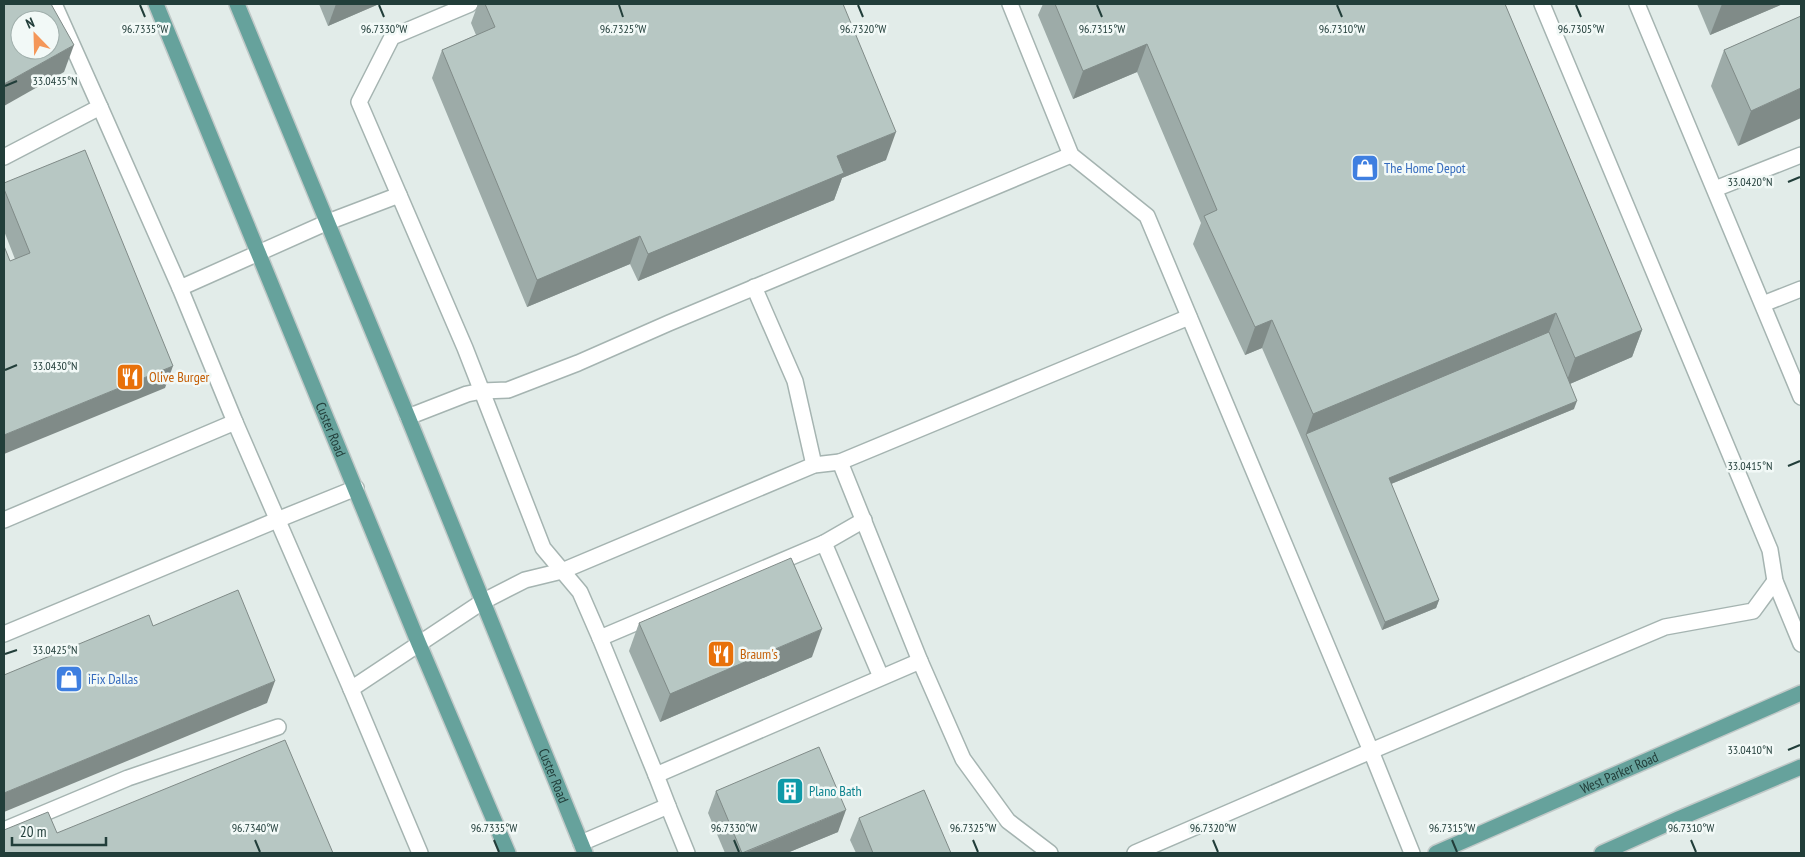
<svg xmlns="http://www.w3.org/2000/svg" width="1805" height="857" viewBox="0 0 1805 857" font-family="'PT Sans Narrow',sans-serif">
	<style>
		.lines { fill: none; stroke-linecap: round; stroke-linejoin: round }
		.minor-casing { stroke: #a5b4b1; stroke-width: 18 }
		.major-casing { stroke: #c1c9c8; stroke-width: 18 }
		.minor { stroke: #fff; stroke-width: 15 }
		.major { stroke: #66a29c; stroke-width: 15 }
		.wall { fill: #9daba8 }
		.shaded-wall { fill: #808b88 }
		.building { fill: #b7c7c3; stroke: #808b88; fill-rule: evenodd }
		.ticks { fill: none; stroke: #223e3a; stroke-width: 2 }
		.labels { text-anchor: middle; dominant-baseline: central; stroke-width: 5; stroke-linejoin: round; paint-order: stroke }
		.shop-label { font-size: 14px; fill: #366cbe; stroke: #f2f9f7; text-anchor: start }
		.food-label { font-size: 14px; fill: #c56008; stroke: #f2f9f7; text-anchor: start }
		.street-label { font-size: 14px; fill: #223e3a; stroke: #f2f9f7 }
		.culture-label { font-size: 14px; fill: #0d838f; stroke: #f2f9f7; text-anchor: start }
		.ticks-label { font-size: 12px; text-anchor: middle; fill: #223e3a; stroke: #f2f9f7; stroke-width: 5; stroke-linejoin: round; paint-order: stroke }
	</style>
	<rect width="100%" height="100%" fill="#e2ece9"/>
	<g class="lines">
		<g class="minor-casing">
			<g id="minor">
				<polyline points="470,4 392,37 359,102 465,348 543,548 580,592 600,638 656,775"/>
				<polyline points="1010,4 1071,155 1147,216 1371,751 1665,627 1753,611 1775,581"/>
				<polyline points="1542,4 1770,550 1775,581 1801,644"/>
				<polyline points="1637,4 1801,397"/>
				<polyline points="100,107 180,288 328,222 399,195"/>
				<polyline points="4,157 100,107 54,4"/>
				<polyline points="1715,189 1801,155"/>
				<polyline points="754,287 795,381 814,465"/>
				<polyline points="1763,304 1801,289"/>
				<polyline points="408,417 467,394 482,391 508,390 578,363 669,323 1071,155"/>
				<polyline points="235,422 351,689 482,602 525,580 562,571 814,465 840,462"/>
				<polyline points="4,520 235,422 180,288"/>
				<polyline points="864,520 824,543 881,677"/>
				<polyline points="4,634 277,520 356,488"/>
				<polyline points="600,638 824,543"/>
				<polyline points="351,689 420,853"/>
				<polyline points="668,806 687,853"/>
				<polyline points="4,830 128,778 278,727"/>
				<polyline points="581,843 668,806 656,775 920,661"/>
				<polyline points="1050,853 1008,821 963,759 920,661 840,462 1189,317"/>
				<polyline points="1135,853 1371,751 1412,853"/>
			</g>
		</g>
		<g class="major-casing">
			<g id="major">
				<path id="s1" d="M156,4L419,644L508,853"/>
				<path id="s2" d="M237,4L408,417L585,853"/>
				<path id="s3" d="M1436,853L1801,693"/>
				<polyline points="1602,853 1678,819 1801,767"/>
			</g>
		</g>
		<use href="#minor" class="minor"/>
		<use href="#major" class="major"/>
	</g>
	<g class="wall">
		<polygon points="319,4 379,4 328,26"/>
		<polygon points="478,4 843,4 886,160 842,178 834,200 638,281 630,264 527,307 432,78 442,50 476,35 471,23"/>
		<polygon points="1043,4 1505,4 1642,330 1632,357 1570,384 1574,409 1391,484 1439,600 1436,608 1382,630 1303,442 1262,348 1245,355 1193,244 1201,223 1137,72 1073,99 1038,15"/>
		<polygon points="1697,4 1783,4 1710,35"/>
		<polygon points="1801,16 1738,146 1711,86 1724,50"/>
		<polygon points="4,183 165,388 15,259 4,231"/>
		<polygon points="639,623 812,657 660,722 629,651"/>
		<polygon points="716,791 838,832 787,853 725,853 708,813"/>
		<polygon points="859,818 951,853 856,853 850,840"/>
	</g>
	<g class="shaded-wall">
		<polygon points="336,4 379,4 328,26"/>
		<polygon points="1722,4 1783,4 1710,35"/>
		<polygon points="1147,44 1137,72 1073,99 1083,71"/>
		<polygon points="74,45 64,72 4,106 4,84"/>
		<polygon points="1801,88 1801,118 1738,146 1751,111"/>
		<polygon points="896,132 886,160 842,178 834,200 638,281 648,254 837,156"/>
		<polygon points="640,236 630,264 527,307 537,280"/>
		<polygon points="1556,313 1546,340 1306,434 1313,414"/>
		<polygon points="1272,320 1262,348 1245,355 1255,327"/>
		<polygon points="1642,330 1632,357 1565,386 1575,358"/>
		<polygon points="173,366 165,388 4,454 4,435"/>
		<polygon points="1577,401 1574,409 1386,486 1389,478"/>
		<polygon points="1439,600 1436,608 1382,630 1385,622"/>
		<polygon points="822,629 812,657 660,722 670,694"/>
		<polygon points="275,681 267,703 4,812 4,793"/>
		<polygon points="846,810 838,832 787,853 744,853"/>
	</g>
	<g class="building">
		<path d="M4,4H51L74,45L4,84ZM20,20H50V50H20Z"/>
		<polygon points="485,4 843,4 896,132 837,156 844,173 648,254 640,236 537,280 442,50 495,27"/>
		<polygon points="1055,4 1505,4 1642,330 1575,358 1556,313 1313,414 1272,320 1255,327 1204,216 1217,210 1147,44 1083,71"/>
		<polygon points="1801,16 1801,88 1751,111 1724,50"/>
		<polygon points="85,150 173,366 4,435 4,246 10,261 30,253 4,189 4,183"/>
		<polygon points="1549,332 1577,401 1389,478 1439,600 1385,622 1306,434"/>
		<polygon points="791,558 822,629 670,694 639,623"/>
		<polygon points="238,590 275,681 4,793 4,675 149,615 153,626"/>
		<polygon points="285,740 333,853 4,853 4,830 48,812 57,833"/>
		<polygon points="819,747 846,810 742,853 716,791"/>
		<polygon points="924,790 951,853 873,853 859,818"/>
	</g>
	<path class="ticks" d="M140,5L145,17M379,5L384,17M619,5L623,17M858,5L863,17M1097,5L1102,17M1337,5L1342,17M1576,5L1581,17M5,86L17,81M1788,182L1800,177M5,370L17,365M1788,466L1800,461M5,654L17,650M1788,750L1800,745M255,840L260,852M494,840L499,852M734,840L739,852M973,840L978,852M1213,840L1218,852M1452,840L1457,852M1691,840L1696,852"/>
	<defs>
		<g id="shop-square" transform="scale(1.4375)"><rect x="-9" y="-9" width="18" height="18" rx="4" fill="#3f7fe0" stroke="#f2f9f7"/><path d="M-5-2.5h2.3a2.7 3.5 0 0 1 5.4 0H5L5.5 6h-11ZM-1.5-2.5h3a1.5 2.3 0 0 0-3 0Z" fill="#fff"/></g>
		<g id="restaurant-square" transform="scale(1.4375)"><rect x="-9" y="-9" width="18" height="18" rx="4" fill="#e8710a" stroke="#f2f9f7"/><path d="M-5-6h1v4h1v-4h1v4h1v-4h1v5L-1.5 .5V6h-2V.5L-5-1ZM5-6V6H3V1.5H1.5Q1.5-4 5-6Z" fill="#fff"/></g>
		<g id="building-square" transform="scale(1.4375)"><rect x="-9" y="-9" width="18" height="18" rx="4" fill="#0f9aa8" stroke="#f2f9f7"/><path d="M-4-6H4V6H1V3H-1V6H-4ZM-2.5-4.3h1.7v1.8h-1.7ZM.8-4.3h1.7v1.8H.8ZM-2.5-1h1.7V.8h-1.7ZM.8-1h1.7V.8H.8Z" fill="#fff"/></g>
	</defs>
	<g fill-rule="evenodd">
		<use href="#shop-square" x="1365" y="168"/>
		<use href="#restaurant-square" x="130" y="377"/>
		<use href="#restaurant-square" x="721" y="654"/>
		<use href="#shop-square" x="69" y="679"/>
		<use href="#building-square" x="790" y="791"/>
	</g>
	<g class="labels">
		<g class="shop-label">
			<text x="1384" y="168">The Home Depot</text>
			<text x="88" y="679">iFix Dallas</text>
		</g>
		<g class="food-label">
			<text x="149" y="377">Olive Burger</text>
			<text x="740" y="654">Braum's</text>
		</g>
		<g class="street-label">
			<text stroke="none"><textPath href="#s1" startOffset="460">Custer Road</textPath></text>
			<text stroke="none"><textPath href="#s3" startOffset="200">West Parker Road</textPath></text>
			<text stroke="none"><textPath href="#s2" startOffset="834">Custer Road</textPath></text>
		</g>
		<g class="culture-label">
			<text x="809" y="791">Plano Bath</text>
		</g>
	</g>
	<g class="ticks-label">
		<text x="145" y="33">96.7335°W</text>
		<text x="384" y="33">96.7330°W</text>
		<text x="623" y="33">96.7325°W</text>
		<text x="863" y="33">96.7320°W</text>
		<text x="1102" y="33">96.7315°W</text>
		<text x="1342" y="33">96.7310°W</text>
		<text x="1581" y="33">96.7305°W</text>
		<text x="55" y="85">33.0435°N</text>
		<text x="1750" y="186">33.0420°N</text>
		<text x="55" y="370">33.0430°N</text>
		<text x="1750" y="470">33.0415°N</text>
		<text x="55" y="654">33.0425°N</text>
		<text x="1750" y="754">33.0410°N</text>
		<text x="255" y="832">96.7340°W</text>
		<text x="494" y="832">96.7335°W</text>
		<text x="734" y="832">96.7330°W</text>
		<text x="973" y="832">96.7325°W</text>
		<text x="1213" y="832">96.7320°W</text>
		<text x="1452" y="832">96.7315°W</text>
		<text x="1691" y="832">96.7310°W</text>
	</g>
	<rect width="1805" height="857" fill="none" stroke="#223e3a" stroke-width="10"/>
	<g transform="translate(35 35) rotate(337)"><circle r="24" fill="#f2f9f7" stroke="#9faeab"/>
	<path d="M0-4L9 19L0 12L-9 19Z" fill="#f49759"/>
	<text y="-8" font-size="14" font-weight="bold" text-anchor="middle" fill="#223e3a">N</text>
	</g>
	<path d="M12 837v8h94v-8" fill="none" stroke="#223e3a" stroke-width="2.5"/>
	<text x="20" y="837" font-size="15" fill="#223e3a" stroke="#f2f9f7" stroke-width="4" paint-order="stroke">20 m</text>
</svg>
